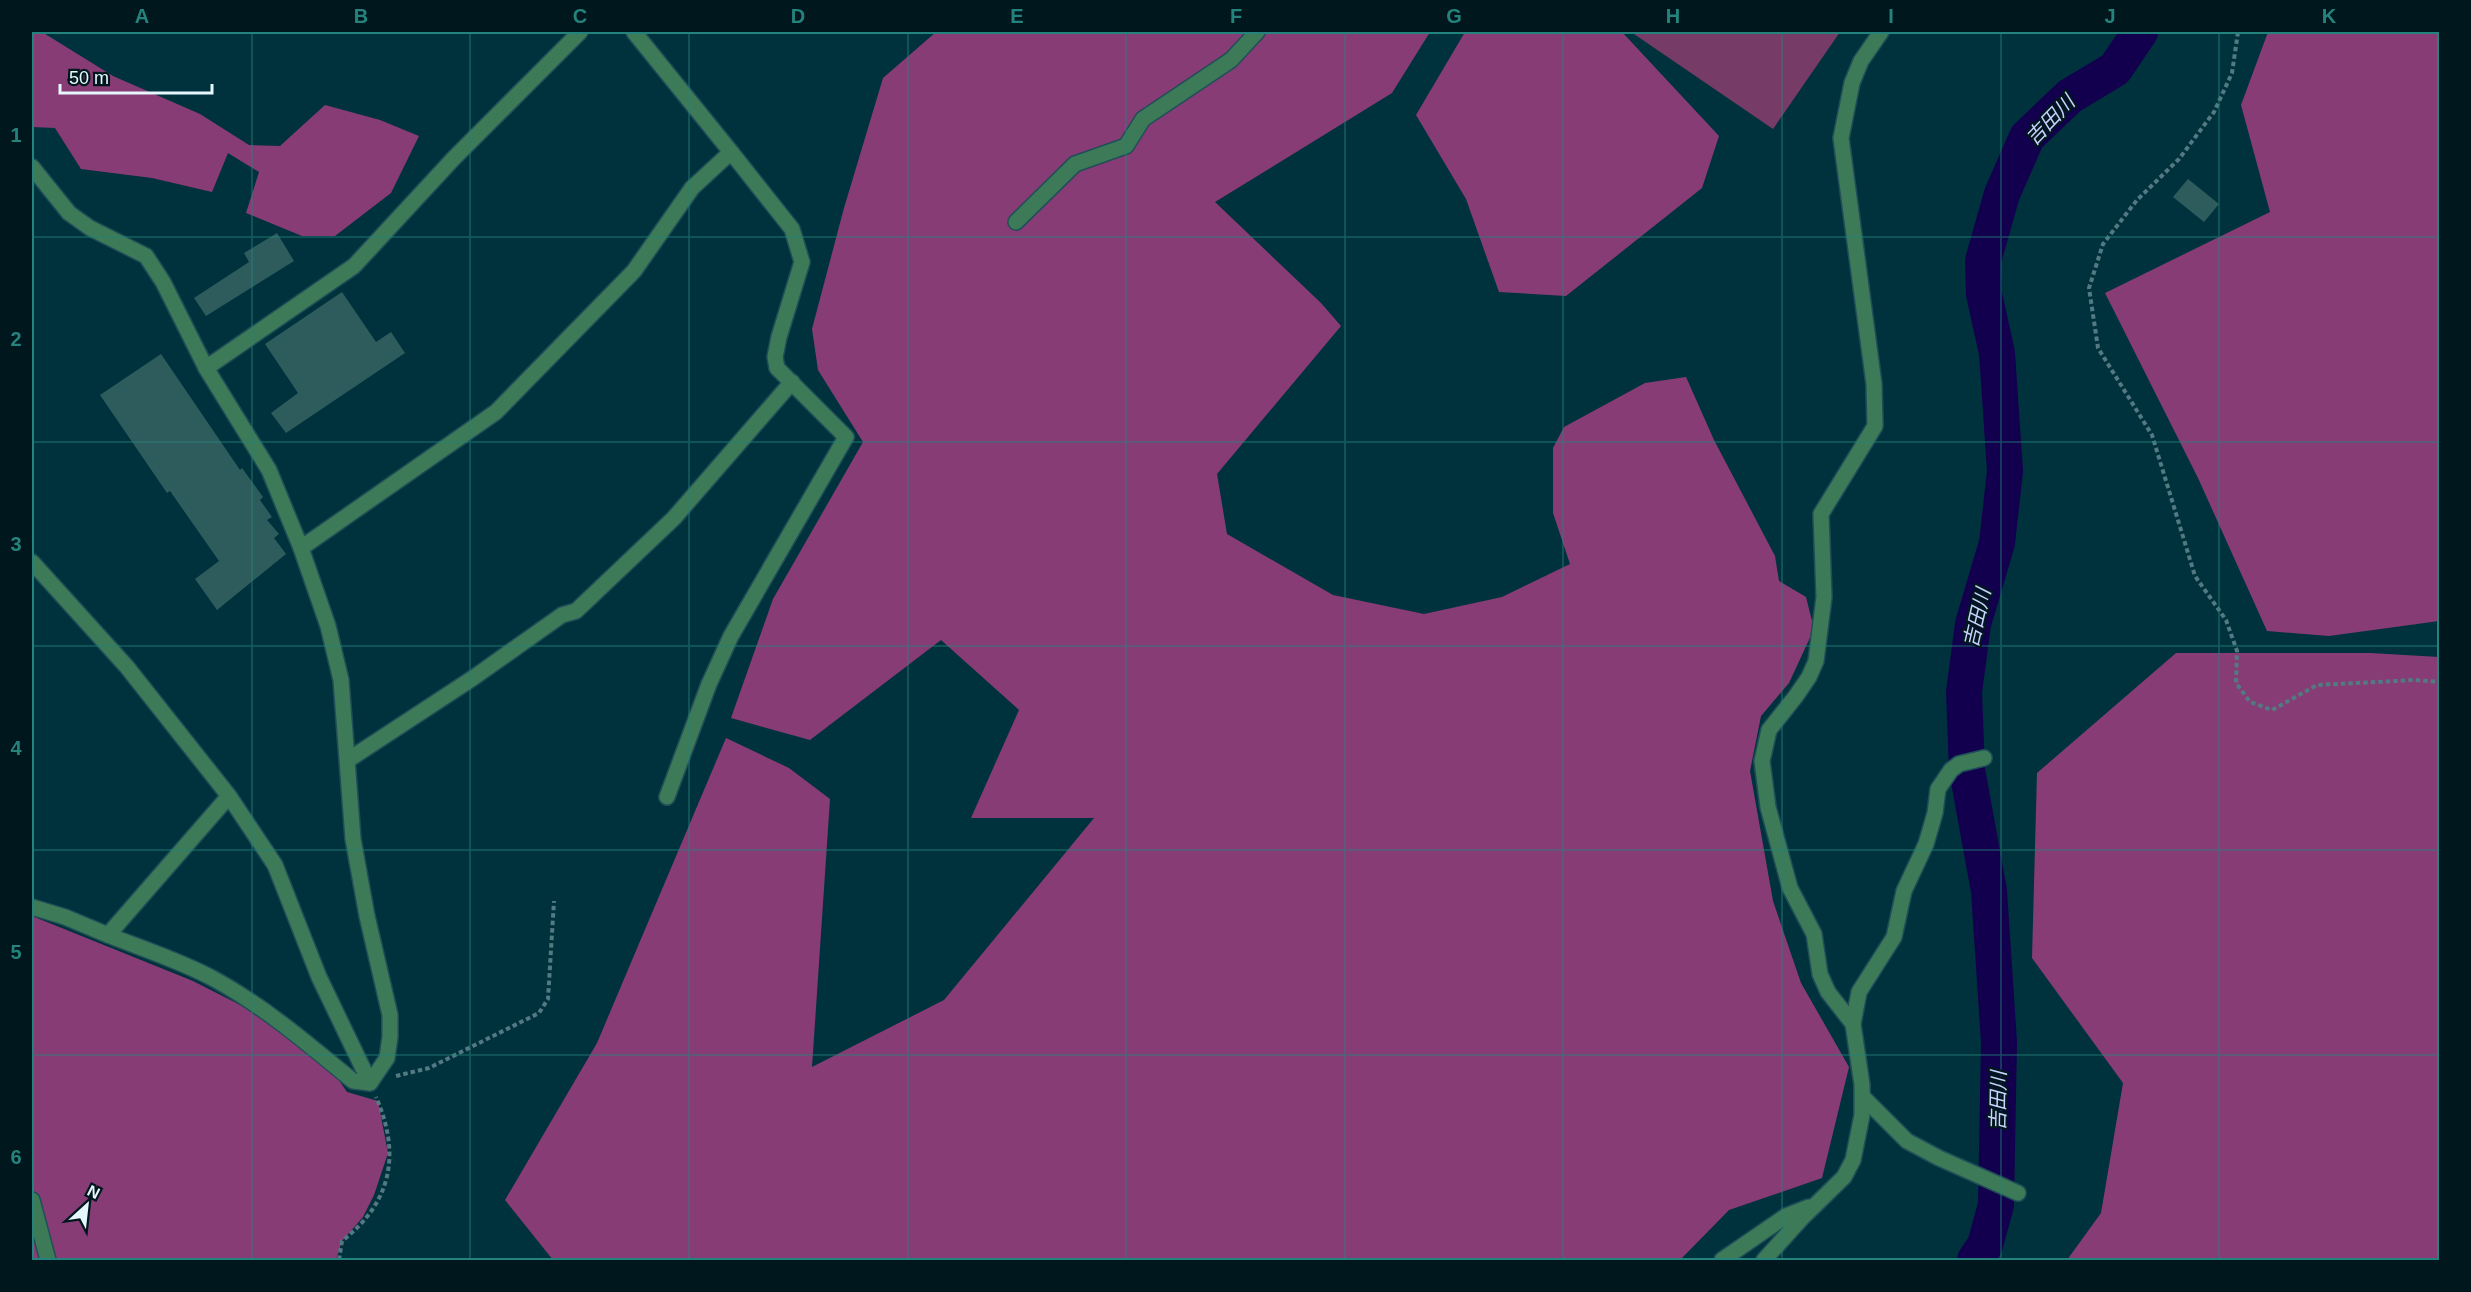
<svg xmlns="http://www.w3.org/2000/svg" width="2471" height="1292" viewBox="0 0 2471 1292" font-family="Arial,'Noto Sans JP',sans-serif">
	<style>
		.green { fill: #773b67 }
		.forest { fill: #883c75 }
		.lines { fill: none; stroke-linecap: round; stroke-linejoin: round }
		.river { stroke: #12004e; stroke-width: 36 }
		.building { fill: #2e5c5d }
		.minor-casing { stroke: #204e58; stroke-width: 18 }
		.tertiary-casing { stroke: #204e58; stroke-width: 18 }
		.path { stroke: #537982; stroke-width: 4; stroke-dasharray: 4.5 3; stroke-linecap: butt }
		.minor { stroke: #3c7a58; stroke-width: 15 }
		.tertiary { stroke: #3c7a58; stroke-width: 15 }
		.grid { fill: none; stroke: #24837c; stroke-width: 1.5; stroke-opacity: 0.55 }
		.labels { text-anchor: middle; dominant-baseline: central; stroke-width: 4.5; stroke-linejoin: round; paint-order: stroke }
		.water-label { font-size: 20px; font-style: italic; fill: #c9d0fd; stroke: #01171e }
		.neatline { fill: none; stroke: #24837c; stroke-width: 2 }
		.grid-label { font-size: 20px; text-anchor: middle; font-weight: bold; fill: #24837c }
	</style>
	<rect width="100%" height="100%" fill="#00323d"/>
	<polygon class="green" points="1631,32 1840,32 1773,129"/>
	<g class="forest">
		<polygon points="32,32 42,32 113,76 200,114 249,145 280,146 325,105 380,120 419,136 391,193 335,236 302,236 246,213 259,172 228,153 212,192 152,178 81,169 55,128 32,127"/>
		<polygon points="936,32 1430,32 1392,93 1215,202 1321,303 1341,326 1217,474 1227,534 1333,595 1424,614 1502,597 1570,564 1553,513 1553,448 1564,427 1645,383 1686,377 1714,440 1775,556 1779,581 1806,597 1814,629 1789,683 1761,716 1750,771 1773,901 1801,983 1849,1067 1822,1178 1729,1210 1680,1260 553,1260 505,1200 597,1043 726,738 789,768 830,799 812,1067 944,1000 1094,818 971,818 1019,710 941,640 810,740 731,718 773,599 863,442 818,370 812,329 844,208 883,78"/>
		<polygon points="1465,32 1622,32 1719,136 1702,188 1566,296 1499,292 1466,199 1416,115"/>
		<polygon points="2268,32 2439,32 2439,621 2329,636 2267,631 2198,478 2105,293 2270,212 2241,105"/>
		<polygon points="2176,653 2370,653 2439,657 2439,1260 2067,1260 2101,1213 2123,1083 2032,958 2037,773"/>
		<polygon points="32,916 193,981 272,1021 332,1070 347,1092 378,1101 388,1153 374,1195 363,1217 342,1241 336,1260 32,1260"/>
	</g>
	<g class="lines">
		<polyline class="river" points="1975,1260 1985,1245 1996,1205 1999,1042 1989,891 1967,770 1964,692 1973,624 1997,543 2005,471 1997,353 1984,294 1983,261 2002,194 2027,137 2070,96 2115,69 2140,32"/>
	</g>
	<g class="building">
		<polygon points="2188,179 2219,204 2204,222 2173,197"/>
		<polygon points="277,233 294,261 206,316 194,298 249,262 244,253"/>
		<polygon points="342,292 376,342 391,332 405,353 286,433 271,413 298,393 265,344"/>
		<polygon points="161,354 240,470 242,468 263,497 260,500 272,517 267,520 279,534 274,538 286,554 217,610 195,579 219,561 170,491 167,493 100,395"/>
	</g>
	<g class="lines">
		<g class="minor-casing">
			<g id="minor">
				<polyline points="32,167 69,213 90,228 146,256 163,282 206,368 269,470 301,548 328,626 341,680 353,839 367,916 390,1015 390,1037 387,1058 370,1083"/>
				<polyline points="1016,222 1075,164 1126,146 1143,119 1231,60 1257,32"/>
				<polyline points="206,368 354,266 454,158 580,32"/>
				<polyline points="301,548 496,412 634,271 692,188 731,152 634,32"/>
				<path d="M32,562L127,667L229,796L275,865L319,977L370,1083L353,1081C308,1044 265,1007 214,979C181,961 143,949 108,935L229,796"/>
				<polyline points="348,760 473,678 562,615 576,611 674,518 792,382"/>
				<polyline points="667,797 709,684 731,636 846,437 777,368 775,357 779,337 802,262 792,229 731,152"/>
				<polyline points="32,907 65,917 108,935"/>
				<polyline points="1853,1024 1859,992 1894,937 1904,891 1926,844 1935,813 1938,789 1951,770 1959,764 1984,758"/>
				<polyline points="1862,1096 1907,1141 1939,1158 2018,1193"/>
				<polyline points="1722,1260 1786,1216 1809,1207"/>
				<polyline points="1764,1260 1802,1218 1844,1177 1853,1160 1862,1115 1862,1085 1853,1024 1828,992 1820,974 1814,934 1790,888 1768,807 1762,761 1769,730 1796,696 1809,677 1816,661 1824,597 1821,514 1875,426 1874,384 1841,138 1852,83 1861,61 1881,32"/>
			</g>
		</g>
		<g class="tertiary-casing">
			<polyline id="tertiary" points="32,1200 48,1260"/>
		</g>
		<g class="path">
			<polyline points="2238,32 2232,73 2214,112 2179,159 2137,200 2103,244 2089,288 2098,348 2152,435 2195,576 2226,620 2237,651 2236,683 2250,702 2272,710 2317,685 2415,680 2440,682"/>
			<polyline points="396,1076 429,1068 539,1013 548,999 554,901"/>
			<path d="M339,1260L342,1241C392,1202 401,1154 376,1097"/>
		</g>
		<use href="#minor" class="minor"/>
		<use href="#tertiary" class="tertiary"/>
	</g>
	<path class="grid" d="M252,32V1260M470,32V1260M689,32V1260M908,32V1260M1126,32V1260M1345,32V1260M1563,32V1260M1782,32V1260M2001,32V1260M2219,32V1260M32,237H2440M32,442H2440M32,646H2440M32,850H2440M32,1055H2440"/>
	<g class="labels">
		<g class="water-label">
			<text transform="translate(2050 120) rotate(-46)">吉田川</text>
			<text transform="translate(1977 618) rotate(-77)">吉田川</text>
			<text transform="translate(1998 1101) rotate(-89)">吉田川</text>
		</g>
	</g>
	<rect width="2471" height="1292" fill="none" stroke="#01171e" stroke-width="66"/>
	<g transform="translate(87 1205) rotate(27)" stroke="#01171e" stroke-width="4.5" paint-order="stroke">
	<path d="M0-4.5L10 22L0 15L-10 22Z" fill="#e6f7fd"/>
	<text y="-9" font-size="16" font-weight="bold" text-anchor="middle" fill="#e6f7fd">N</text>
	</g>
	<path d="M60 84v9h152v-9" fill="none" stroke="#e6f7fd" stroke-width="3"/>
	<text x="69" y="84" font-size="18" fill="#e6f7fd" stroke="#01171e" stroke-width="4.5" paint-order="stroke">50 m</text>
	<rect x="33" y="33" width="2405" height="1226" class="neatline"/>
	<g class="grid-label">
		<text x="142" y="23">A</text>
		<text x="361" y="23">B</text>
		<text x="580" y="23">C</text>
		<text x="798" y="23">D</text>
		<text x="1017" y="23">E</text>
		<text x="1236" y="23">F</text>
		<text x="1454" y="23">G</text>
		<text x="1673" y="23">H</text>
		<text x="1891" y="23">I</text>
		<text x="2110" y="23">J</text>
		<text x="2329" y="23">K</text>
		<text x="16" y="142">1</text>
		<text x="16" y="346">2</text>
		<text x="16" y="551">3</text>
		<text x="16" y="755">4</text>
		<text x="16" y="959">5</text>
		<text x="16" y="1164">6</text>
	</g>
</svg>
